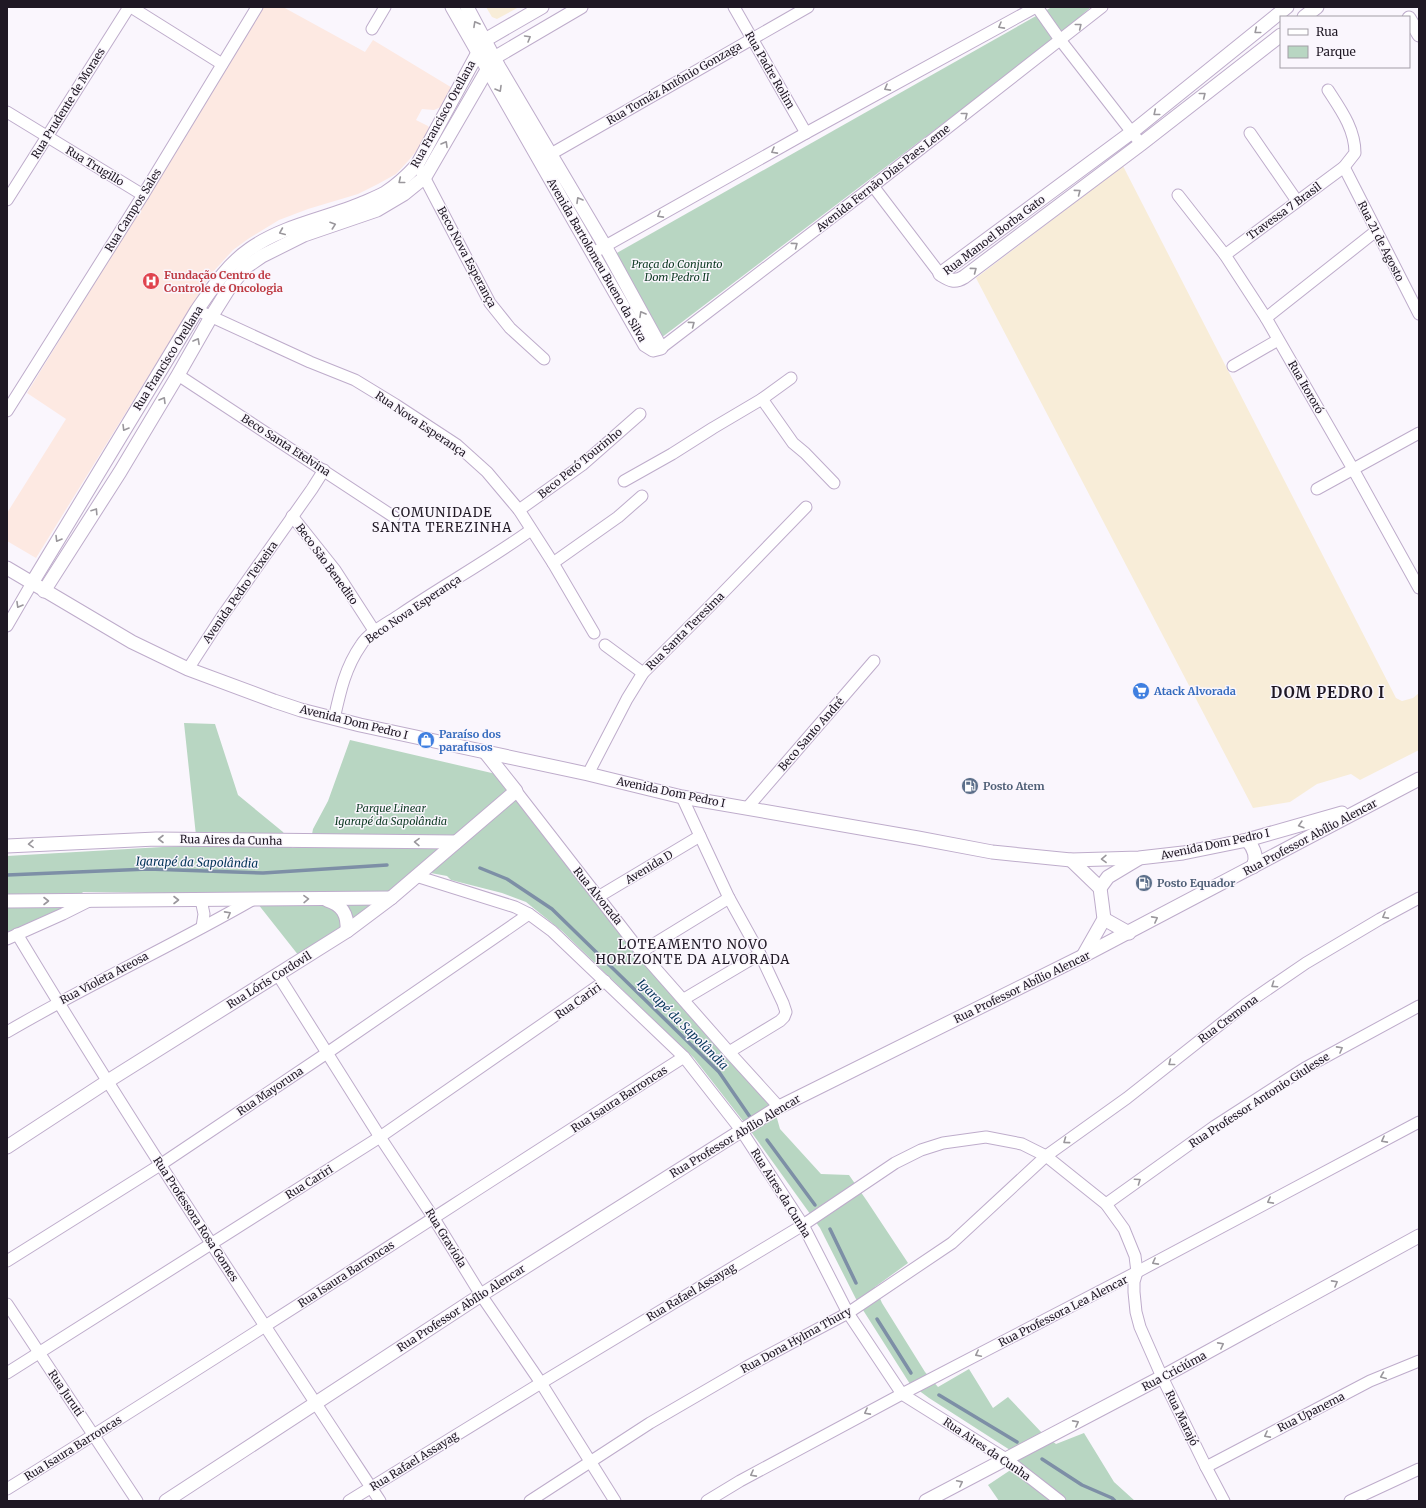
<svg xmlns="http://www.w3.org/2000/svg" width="1426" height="1508" viewBox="0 0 1426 1508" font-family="Merriweather,serif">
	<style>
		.education { fill: #f8edd8 }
		.medical { fill: #fde9e2 }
		.green { fill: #b8d6c2 }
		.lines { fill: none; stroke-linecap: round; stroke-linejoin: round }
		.stream { stroke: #7d8fa6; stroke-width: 3.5 }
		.minor-casing { stroke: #beaccb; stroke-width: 13 }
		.tertiary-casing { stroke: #beaccb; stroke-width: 15 }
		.minor { stroke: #fff; stroke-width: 11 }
		.tertiary { stroke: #fff; stroke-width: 13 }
		.oneway { stroke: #9a979c }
		.labels { text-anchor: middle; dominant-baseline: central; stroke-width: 3; stroke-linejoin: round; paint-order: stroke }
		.street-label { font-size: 11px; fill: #1f1824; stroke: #faf6fd }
		.park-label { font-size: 11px; font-style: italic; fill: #0e3a23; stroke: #faf6fd }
		.health-label { font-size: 11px; font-weight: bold; fill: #be3a42; stroke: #faf6fd; text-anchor: start }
		.shop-label { font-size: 11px; font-weight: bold; fill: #366cbe; stroke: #faf6fd; text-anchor: start }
		.service-label { font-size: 11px; font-weight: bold; fill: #4e5e75; stroke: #faf6fd; text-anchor: start }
		.water-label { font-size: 12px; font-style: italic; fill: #053559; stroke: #faf6fd }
		.quarter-label { font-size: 13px; letter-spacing: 1px; fill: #1f1824; stroke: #faf6fd }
		.district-label { font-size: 15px; font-weight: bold; letter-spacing: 1px; fill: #1f1824; stroke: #faf6fd }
	</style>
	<rect width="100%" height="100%" fill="#faf6fd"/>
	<g class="education">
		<polygon points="486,7 519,7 497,19 492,17"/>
		<polygon points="1123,166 1396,698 1402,701 1413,698 1419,693 1419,750 1360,780 1351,774 1317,784 1290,802 1253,808 976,278"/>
	</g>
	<polygon class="medical" points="264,7 283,7 365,52 373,40 454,89 443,106 434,110 422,109 416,120 428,126 430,130 429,135 409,160 396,174 378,184 358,194 308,209 279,220 248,239 233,250 212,273 36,558 7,541 7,513 66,419 27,393"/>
	<g class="green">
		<polygon points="1052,7 1091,7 1058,36 661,338 615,254"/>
		<polygon points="184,723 215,724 238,795 283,832 292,848 310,845 313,829 328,801 350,740 496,774 773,1104 780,1129 821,1174 849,1175 867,1201 908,1263 875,1287 882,1303 925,1372 938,1387 969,1369 993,1408 1008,1397 1043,1434 1056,1444 1084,1433 1114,1482 1135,1501 999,1501 988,1485 1009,1471 1010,1450 929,1398 910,1384 856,1299 820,1228 808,1211 747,1126 694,1058 662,1028 562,931 526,902 502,893 451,880 447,876 420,871 361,917 299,956 250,894 83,892 66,910 7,935 7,856 197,845"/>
	</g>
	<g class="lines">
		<g class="stream">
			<polyline points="480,868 507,879 552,909 719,1072 750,1117"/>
			<polyline points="7,875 148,869 263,873 387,865"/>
			<polyline points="767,1140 815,1205"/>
			<polyline points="830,1229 856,1283"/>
			<polyline points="877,1319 911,1373"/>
			<polyline points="939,1395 1017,1442"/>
			<polyline points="1042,1459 1082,1485 1112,1498 1115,1501"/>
		</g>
		<g class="minor-casing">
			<g id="minor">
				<polyline points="131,7 222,64"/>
				<polyline points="734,7 806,133"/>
				<polyline points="1037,7 1061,41 1141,144"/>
				<polyline points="372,29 385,7"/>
				<polyline points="7,112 143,195"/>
				<polyline points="1250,133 1297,201"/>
				<polyline points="544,158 808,7"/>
				<polyline points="1344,167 1419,314"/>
				<polyline points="421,171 490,303 510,328 544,359"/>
				<polyline points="873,186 940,274"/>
				<polyline points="1178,195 1225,255 1266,318 1353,469 1419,588"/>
				<polyline points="7,200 129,7"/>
				<polyline points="593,253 806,133 1036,7"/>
				<path d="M1225,255L1344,167L1355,153C1355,129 1341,110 1328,90"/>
				<polyline points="197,310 310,362 355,380 396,405 457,445 487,472 519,510 553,563 594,633"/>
				<polyline points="1266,318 1376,231"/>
				<polyline points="661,348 873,186 1102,7"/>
				<polyline points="1233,366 1278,340"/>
				<polyline points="178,375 394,517"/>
				<polyline points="762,399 793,443 805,453 834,483"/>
				<polyline points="7,411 143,195 257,7"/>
				<polyline points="624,481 672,454 713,428 762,399 791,378"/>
				<polyline points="1317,489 1419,433"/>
				<polyline points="519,510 582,465 640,414"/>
				<polyline points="292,516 335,570 375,632"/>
				<polyline points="553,563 618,517 642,496"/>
				<polyline points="7,626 32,583"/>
				<polyline points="605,645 643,673"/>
				<polyline points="188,669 221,618 312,489 324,470"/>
				<path d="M334,719C340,692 345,668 361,645C369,632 388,623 401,614C444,585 489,560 531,530"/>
				<polyline points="588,774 627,699 643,673 711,605 806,507"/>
				<polyline points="516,791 641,952 729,1052 779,1107"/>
				<polyline points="682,797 700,836 729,898 760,954 783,1003 786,1012 784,1017 780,1021 729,1052"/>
				<polyline points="747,808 874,661"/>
				<polyline points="416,876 515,907 529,914 552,931 684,1057 741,1130 803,1225 848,1313 902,1394 1006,1459 1060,1501"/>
				<polyline points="598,897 700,836"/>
				<polyline points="201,900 204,914 202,927"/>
				<path d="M17,934C133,1127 257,1314 380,1501"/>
				<polyline points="7,939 63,914 89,901"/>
				<polyline points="641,952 729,898"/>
				<polyline points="278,975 380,1137 433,1217 481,1295 541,1383 615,1501"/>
				<polyline points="684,999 760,954"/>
				<path d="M7,1032C87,985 172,946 252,900"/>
				<polyline points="1106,1204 1215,1126 1305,1068 1419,1006"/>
				<polyline points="7,1261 160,1165 327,1053 529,914"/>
				<polyline points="7,1304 137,1501"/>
				<polyline points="7,1373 380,1137 605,981"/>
				<polyline points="1206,1467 1370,1381 1419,1361"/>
				<path d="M7,1489C235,1348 458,1201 684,1057"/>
				<polyline points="349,1501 541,1383 803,1225 895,1163 921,1150 943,1143 986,1137 1022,1144 1046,1156 1106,1204 1124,1229 1135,1256 1137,1272 1134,1282 1134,1292 1136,1312 1140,1327 1162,1377 1206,1467 1224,1501"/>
				<polyline points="530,1501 650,1423 748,1366 848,1313 952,1243 1046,1156 1127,1098 1246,1004 1306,963 1380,919 1419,898"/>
				<polyline points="707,1501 740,1481 902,1394 1137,1272 1419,1122"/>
				<polyline points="1350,1501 1419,1469"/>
			</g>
		</g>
		<g class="tertiary-casing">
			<g id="tertiary">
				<polyline points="452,7 645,345 653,350 661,348 605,246 499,67 467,7"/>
				<polyline points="1304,17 1317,7"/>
				<polyline points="1409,18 1419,35"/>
				<path d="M1281,35L1141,144L964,277C954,283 950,280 940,274L1132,132L1287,7"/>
				<polyline points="485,40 542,7"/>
				<polyline points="7,568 132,642 188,669 274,701 301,710 360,725 588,774 682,797 918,838 992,852 1071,860 1139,858 1183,853 1247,840 1342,813"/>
				<path d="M32,583L197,310C213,287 227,265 250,249C284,225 326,219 363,203C370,200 378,197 385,193C397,185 407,176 417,165L481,47"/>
				<polyline points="44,591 120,472 178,375 211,317 231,285 246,267 262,256 304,235 377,210 404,194 425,177 494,58 581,7"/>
				<path d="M1247,840C1254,848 1258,857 1253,867"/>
				<polyline points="7,846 156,839 456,842"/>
				<polyline points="1071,860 1100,888 1102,903 1104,919 1083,956"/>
				<polyline points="1100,888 1108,877 1138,859"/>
				<path d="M327,900C343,905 348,915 347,931"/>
				<polyline points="7,901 391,898"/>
				<polyline points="1104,919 1129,933"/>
				<polyline points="7,1147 108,1081 347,931 391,898 516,791 485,752"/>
				<polyline points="166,1501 481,1295 779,1107 1083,956 1419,779"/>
				<polyline points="926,1501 1162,1377 1419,1236"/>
			</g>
		</g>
		<use href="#minor" class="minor"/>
		<use href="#tertiary" class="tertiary"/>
	</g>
	<defs><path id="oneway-chevron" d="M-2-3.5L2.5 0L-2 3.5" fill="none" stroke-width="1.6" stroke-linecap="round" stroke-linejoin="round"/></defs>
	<g class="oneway">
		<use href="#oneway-chevron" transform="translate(476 24) rotate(-119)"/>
		<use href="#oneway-chevron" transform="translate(1001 26) rotate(151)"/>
		<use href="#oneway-chevron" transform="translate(1079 26) rotate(-39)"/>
		<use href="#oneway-chevron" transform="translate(1257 31) rotate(141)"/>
		<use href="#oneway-chevron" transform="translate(528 38) rotate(-30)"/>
		<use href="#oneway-chevron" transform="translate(887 88) rotate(151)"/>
		<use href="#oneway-chevron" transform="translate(499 89) rotate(60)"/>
		<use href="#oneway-chevron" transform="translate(1203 95) rotate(-38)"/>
		<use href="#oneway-chevron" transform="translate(1156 113) rotate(141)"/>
		<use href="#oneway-chevron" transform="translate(965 115) rotate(-38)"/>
		<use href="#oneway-chevron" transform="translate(445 144) rotate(-60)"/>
		<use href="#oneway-chevron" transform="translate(774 151) rotate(151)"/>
		<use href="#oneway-chevron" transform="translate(401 181) rotate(141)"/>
		<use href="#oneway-chevron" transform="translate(1078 192) rotate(-37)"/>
		<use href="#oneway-chevron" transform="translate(579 200) rotate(-120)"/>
		<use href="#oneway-chevron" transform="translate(660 215) rotate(151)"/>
		<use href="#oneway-chevron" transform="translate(333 225) rotate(-19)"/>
		<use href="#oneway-chevron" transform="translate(282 232) rotate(157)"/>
		<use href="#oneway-chevron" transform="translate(795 245) rotate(-37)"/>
		<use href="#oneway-chevron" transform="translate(974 270) rotate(-37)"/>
		<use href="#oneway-chevron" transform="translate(642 314) rotate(-119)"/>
		<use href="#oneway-chevron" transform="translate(692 324) rotate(-37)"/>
		<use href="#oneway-chevron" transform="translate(197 341) rotate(-61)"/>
		<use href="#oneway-chevron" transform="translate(163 400) rotate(-59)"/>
		<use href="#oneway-chevron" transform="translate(125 428) rotate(121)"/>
		<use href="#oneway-chevron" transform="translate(95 511) rotate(-57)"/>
		<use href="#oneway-chevron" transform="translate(58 539) rotate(121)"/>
		<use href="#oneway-chevron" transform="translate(19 605) rotate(120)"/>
		<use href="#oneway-chevron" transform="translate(1301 825) rotate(164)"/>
		<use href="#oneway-chevron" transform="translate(161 839) rotate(-180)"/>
		<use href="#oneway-chevron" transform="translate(417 842) rotate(-179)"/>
		<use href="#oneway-chevron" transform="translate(31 844) rotate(177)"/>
		<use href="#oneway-chevron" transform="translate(1104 859) rotate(179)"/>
		<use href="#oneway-chevron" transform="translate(306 899) rotate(-1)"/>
		<use href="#oneway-chevron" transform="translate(176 900)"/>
		<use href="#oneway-chevron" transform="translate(46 901)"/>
		<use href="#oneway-chevron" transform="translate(228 914) rotate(-29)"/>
		<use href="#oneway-chevron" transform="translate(1385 916) rotate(151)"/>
		<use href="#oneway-chevron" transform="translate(1155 919) rotate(-28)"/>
		<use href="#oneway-chevron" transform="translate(1274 985) rotate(146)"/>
		<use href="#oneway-chevron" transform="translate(1340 1049) rotate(-29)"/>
		<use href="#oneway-chevron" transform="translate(1171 1063) rotate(142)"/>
		<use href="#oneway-chevron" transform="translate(1384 1140) rotate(152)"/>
		<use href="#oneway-chevron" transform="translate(1066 1141) rotate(144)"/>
		<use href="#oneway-chevron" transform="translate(1138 1181) rotate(-35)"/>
		<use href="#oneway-chevron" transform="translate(1270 1201) rotate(152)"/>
		<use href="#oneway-chevron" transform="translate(1155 1262) rotate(152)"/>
		<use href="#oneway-chevron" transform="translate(1335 1283) rotate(-29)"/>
		<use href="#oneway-chevron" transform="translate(1221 1345) rotate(-28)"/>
		<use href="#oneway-chevron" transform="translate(978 1354) rotate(153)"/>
		<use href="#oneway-chevron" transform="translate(1383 1376) rotate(158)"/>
		<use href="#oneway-chevron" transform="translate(867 1412) rotate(152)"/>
		<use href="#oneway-chevron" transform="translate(1076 1423) rotate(-28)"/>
		<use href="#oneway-chevron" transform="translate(1267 1435) rotate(152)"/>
		<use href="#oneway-chevron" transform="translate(753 1474) rotate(152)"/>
		<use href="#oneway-chevron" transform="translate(960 1483) rotate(-27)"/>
	</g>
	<defs>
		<g id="hospital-disc" transform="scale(0.9)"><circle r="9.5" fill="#e0444e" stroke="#faf6fd"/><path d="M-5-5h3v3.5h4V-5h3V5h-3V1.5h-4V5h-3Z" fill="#fff"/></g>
		<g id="supermarket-disc" transform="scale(0.9)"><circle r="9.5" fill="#3f7fe0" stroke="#faf6fd"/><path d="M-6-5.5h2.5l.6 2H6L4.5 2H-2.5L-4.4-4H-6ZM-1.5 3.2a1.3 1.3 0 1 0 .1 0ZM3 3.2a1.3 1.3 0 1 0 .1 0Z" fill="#fff"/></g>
		<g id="shop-disc" transform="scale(0.9)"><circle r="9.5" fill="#3f7fe0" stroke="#faf6fd"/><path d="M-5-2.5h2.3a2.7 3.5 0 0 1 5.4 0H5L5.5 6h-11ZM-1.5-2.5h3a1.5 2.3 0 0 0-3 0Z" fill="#fff"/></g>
		<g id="fuel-disc" transform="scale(0.9)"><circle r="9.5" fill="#5c6f8a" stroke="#faf6fd"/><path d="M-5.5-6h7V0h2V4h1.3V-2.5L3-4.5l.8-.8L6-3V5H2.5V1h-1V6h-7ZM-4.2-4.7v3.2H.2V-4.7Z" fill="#fff"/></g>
	</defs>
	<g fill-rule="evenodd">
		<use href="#hospital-disc" x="151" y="281"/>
		<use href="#supermarket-disc" x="1141" y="691"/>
		<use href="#shop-disc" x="426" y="740"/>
		<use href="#fuel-disc" x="970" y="786"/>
		<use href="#fuel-disc" x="1144" y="883"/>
	</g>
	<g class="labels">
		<g class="street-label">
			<text transform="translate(770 70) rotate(60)">Rua Padre Rolim</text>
			<text transform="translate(674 83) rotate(-30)">Rua Tomáz Antônio Gonzaga</text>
			<text transform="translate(68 103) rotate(-58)">Rua Prudente de Moraes</text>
			<text transform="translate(443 114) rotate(-61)">Rua Francisco Orellana</text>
			<text transform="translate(95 166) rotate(31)">Rua Trugillo</text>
			<text transform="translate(883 178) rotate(-38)">Avenida Fernão Dias Paes Leme</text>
			<text transform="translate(133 210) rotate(-58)">Rua Campos Sales</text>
			<text transform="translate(1284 211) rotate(-36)">Travessa 7 Brasil</text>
			<text transform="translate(994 235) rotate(-37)">Rua Manoel Borba Gato</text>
			<text transform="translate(1381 241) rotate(63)">Rua 21 de Agosto</text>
			<text transform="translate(467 257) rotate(62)">Beco Nova Esperança</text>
			<text transform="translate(597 260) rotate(60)">Avenida Bartolomeu Bueno da Silva</text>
			<text transform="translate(168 358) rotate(-58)">Rua Francisco Orellana</text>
			<text transform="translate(1306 387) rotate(60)">Rua Itororó</text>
			<text transform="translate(421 424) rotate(34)">Rua Nova Esperança</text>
			<text transform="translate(286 445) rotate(33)">Beco Santa Etelvina</text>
			<text transform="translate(580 463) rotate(-39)">Beco Peró Tourinho</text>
			<text transform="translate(327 564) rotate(54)">Beco São Benedito</text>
			<text transform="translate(240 592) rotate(-55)">Avenida Pedro Teixeira</text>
			<text transform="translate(413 609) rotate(-34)">Beco Nova Esperança</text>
			<text transform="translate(685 631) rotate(-45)">Rua Santa Teresima</text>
			<text transform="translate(354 722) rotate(14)">Avenida Dom Pedro I</text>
			<text transform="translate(811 734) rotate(-49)">Beco Santo André</text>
			<text transform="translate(671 792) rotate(12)">Avenida Dom Pedro I</text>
			<text transform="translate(1310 837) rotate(-28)">Rua Professor Abílio Alencar</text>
			<text transform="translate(231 840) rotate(1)">Rua Aires da Cunha</text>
			<text transform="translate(1215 844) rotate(-12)">Avenida Dom Pedro I</text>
			<text transform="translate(649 867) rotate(-31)">Avenida D</text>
			<text transform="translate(598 896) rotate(51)">Rua Alvorada</text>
			<text transform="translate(104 978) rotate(-28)">Rua Violeta Areosa</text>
			<text transform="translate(269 980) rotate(-32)">Rua Lóris Cordovil</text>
			<text transform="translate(1022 987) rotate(-26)">Rua Professor Abílio Alencar</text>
			<text transform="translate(578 1001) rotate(-35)">Rua Cariri</text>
			<text transform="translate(1228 1019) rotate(-37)">Rua Cremona</text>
			<text transform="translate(270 1091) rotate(-34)">Rua Mayoruna</text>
			<text transform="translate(619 1099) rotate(-33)">Rua Isaura Barroncas</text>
			<text transform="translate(1259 1100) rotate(-33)">Rua Professor Antonio Giulesse</text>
			<text transform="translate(735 1136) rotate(-31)">Rua Professor Abílio Alencar</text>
			<text transform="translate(309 1182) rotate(-32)">Rua Cariri</text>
			<text transform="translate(781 1193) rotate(58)">Rua Aires da Cunha</text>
			<text transform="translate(196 1219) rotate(57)">Rua Professora Rosa Gomes</text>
			<text transform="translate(446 1238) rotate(58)">Rua Graviola</text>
			<text transform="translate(346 1274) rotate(-33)">Rua Isaura Barroncas</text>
			<text transform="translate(691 1292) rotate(-31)">Rua Rafael Assayag</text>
			<text transform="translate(461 1308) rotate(-33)">Rua Professor Abílio Alencar</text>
			<text transform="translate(1063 1311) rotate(-27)">Rua Professora Lea Alencar</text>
			<text transform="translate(796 1340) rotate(-29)">Rua Dona Hylma Thury</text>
			<text transform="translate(1174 1371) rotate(-28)">Rua Criciúma</text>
			<text transform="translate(66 1393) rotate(56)">Rua Juruti</text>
			<text transform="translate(1311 1412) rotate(-27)">Rua Upanema</text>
			<text transform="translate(1182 1418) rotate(64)">Rua Marajó</text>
			<text transform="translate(73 1448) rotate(-32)">Rua Isaura Barroncas</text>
			<text transform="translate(987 1449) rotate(34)">Rua Aires da Cunha</text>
			<text transform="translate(414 1461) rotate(-32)">Rua Rafael Assayag</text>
		</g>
		<g class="park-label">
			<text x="677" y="264">Praça do Conjunto<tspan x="677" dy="13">Dom Pedro II</tspan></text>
			<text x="391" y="808">Parque Linear<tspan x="391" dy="13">Igarapé da Sapolândia</tspan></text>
		</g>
		<g class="health-label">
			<text x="164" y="275">Fundação Centro de<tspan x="164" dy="13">Controle de Oncologia</tspan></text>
		</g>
		<g class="shop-label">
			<text x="1154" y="691">Atack Alvorada</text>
			<text x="439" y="734">Paraíso dos<tspan x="439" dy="13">parafusos</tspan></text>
		</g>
		<g class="service-label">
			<text x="983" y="786">Posto Atem</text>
			<text x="1157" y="883">Posto Equador</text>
		</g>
		<g class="water-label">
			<text transform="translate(197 862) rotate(1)">Igarapé da Sapolândia</text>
			<text transform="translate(683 1024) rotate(45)">Igarapé da Sapolândia</text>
		</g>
		<g class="quarter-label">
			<text x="442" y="512">COMUNIDADE<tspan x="442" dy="15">SANTA TEREZINHA</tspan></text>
			<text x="693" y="944">LOTEAMENTO NOVO<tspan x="693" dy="15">HORIZONTE DA ALVORADA</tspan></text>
		</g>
		<g class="district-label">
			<text x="1328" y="692">DOM PEDRO I</text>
		</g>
	</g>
	<rect width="1426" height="1508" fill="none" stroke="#1f1824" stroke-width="16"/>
	<rect x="1280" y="16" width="130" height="52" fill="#faf6fd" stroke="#a29da6"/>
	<rect x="1288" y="29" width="20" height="6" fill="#ffffff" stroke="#a29da6"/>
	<text x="1316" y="36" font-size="12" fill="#1f1824">Rua</text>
	<rect x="1288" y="46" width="20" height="12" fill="#b8d6c2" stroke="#a29da6"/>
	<text x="1316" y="56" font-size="12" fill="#1f1824">Parque</text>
</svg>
